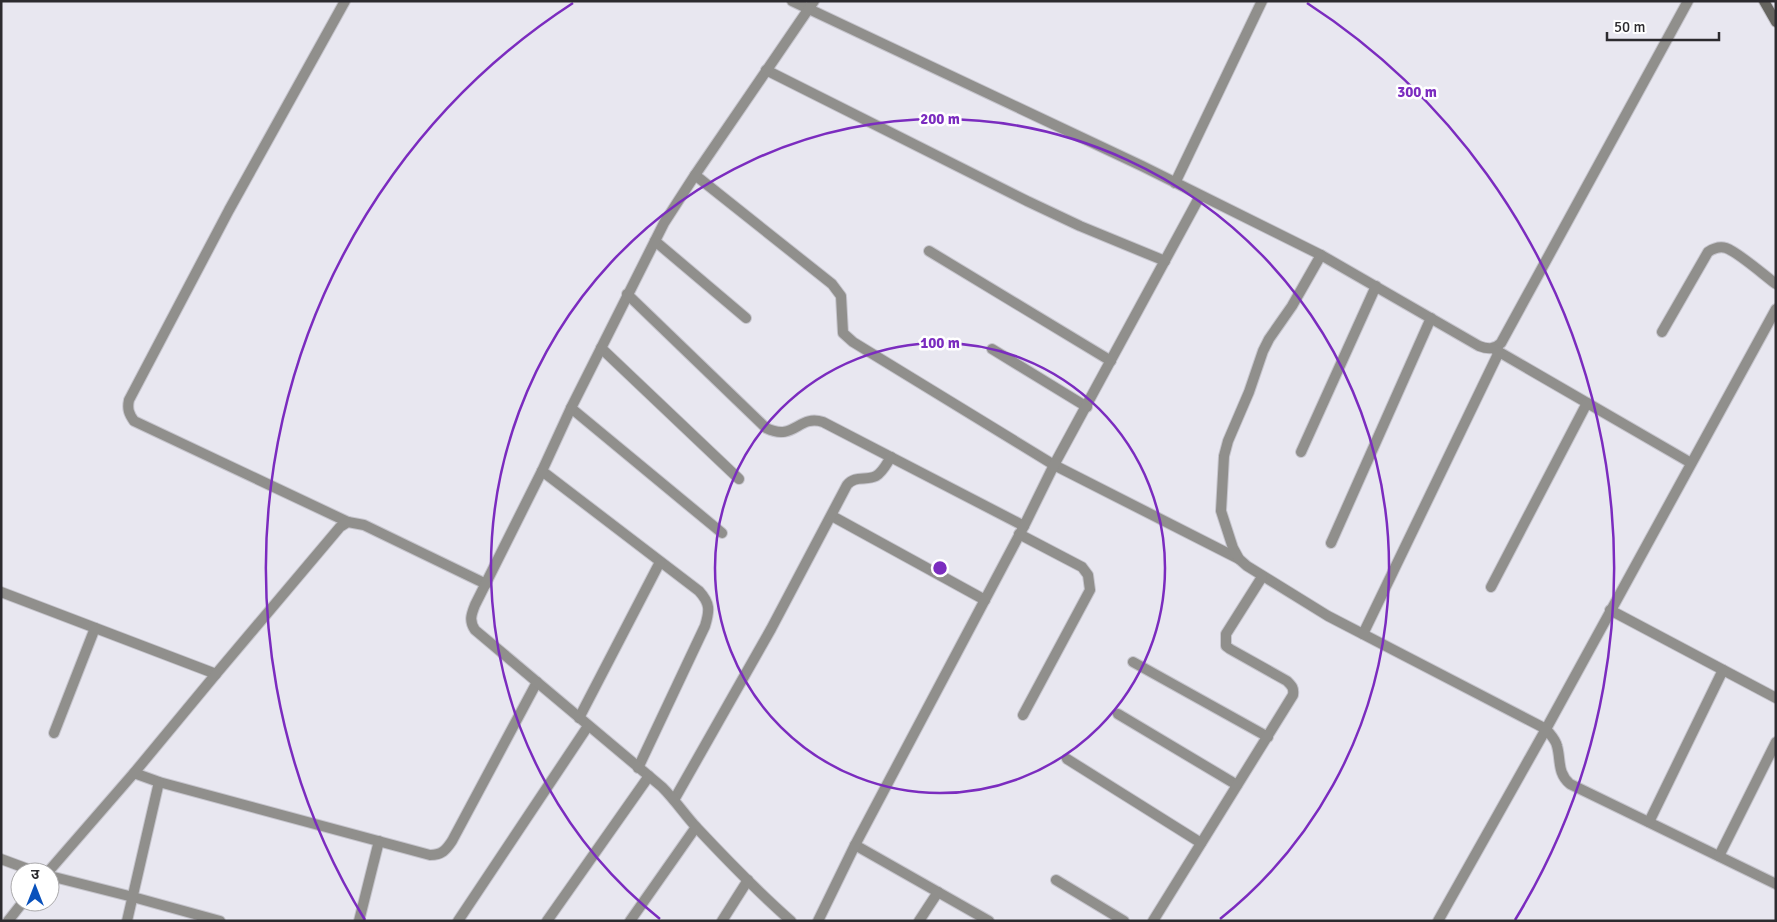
<svg xmlns="http://www.w3.org/2000/svg" width="1777" height="922" viewBox="0 0 1777 922" font-family="Signika,'Noto Sans Devanagari',sans-serif">
	<style>
		.lines { fill: none; stroke-linecap: round; stroke-linejoin: round }
		.minor-casing { stroke: #c6c5cd; stroke-width: 12 }
		.secondary-casing { stroke: #c6c5cd; stroke-width: 12 }
		.minor { stroke: #908f8c; stroke-width: 10 }
		.secondary { stroke: #666560; stroke-width: 10 }
		.ring { fill: none; stroke: #7b2cbf; stroke-width: 2.5 }
		.centre { fill: #7b2cbf; stroke: #fff; stroke-width: 2.5 }
		.ring-label { font-size: 15px; text-anchor: middle; font-weight: bold; fill: #7b2cbf; stroke: #fff; stroke-width: 5; stroke-linejoin: round; paint-order: stroke }
	</style>
	<rect width="100%" height="100%" fill="#e8e7f0"/>
	<g class="lines">
		<g class="minor-casing">
			<g id="minor">
				<path d="M345,1L229,210L129,400C127,409 129,414 134,421L348,522"/>
				<path d="M792,1L1142,166L1321,255L1479,346C1487,349 1494,350 1501,343L1688,1"/>
				<polyline points="766,70 1027,201 1080,226 1165,261"/>
				<polyline points="695,175 832,284 841,296 843,333 853,342 1054,465 1239,559"/>
				<polyline points="1175,183 1262,1"/>
				<polyline points="655,241 746,318"/>
				<polyline points="929,251 1111,361"/>
				<path d="M1321,255L1292,306L1269,339L1263,351L1249,392L1228,441L1224,456L1221,511L1233,548L1239,559L1247,566L1328,616L1546,729C1550,734 1556,740 1557,746C1561,760 1557,773 1570,784L1776,884"/>
				<path d="M627,294L766,428C795,442 798,414 823,422L1024,526"/>
				<path d="M1662,332L1708,252C1714,248 1719,246 1726,248C1738,252 1765,276 1776,284"/>
				<polyline points="601,348 739,479"/>
				<polyline points="992,349 1087,407"/>
				<polyline points="1494,349 1691,463"/>
				<polyline points="571,408 722,533"/>
				<polyline points="1301,452 1376,286"/>
				<path d="M542,471L699,591C710,603 710,610 705,626L638,768"/>
				<polyline points="832,516 985,600"/>
				<polyline points="1019,534 1082,567 1088,575 1090,590 1023,715"/>
				<polyline points="1331,543 1431,318"/>
				<polyline points="1491,587 1587,403"/>
				<polyline points="1,592 216,674 340,527 348,522 364,525 486,584"/>
				<polyline points="1610,610 1776,698"/>
				<polyline points="1363,634 1499,352"/>
				<polyline points="1133,662 1268,737"/>
				<polyline points="1118,714 1237,785"/>
				<polyline points="579,718 660,562"/>
				<polyline points="54,733 95,628"/>
				<polyline points="1067,759 1201,843"/>
				<path d="M134,773L159,782L430,855C442,855 446,850 452,841L537,682"/>
				<path d="M674,800L771,629L847,485C855,475 866,481 876,476C883,472 887,463 891,457"/>
				<polyline points="1649,822 1723,670"/>
				<polyline points="855,845 989,921"/>
				<polyline points="1719,856 1776,742"/>
				<polyline points="1,859 36,872"/>
				<polyline points="48,872 134,773 216,674"/>
				<polyline points="50,876 133,897 220,921"/>
				<polyline points="1056,880 1124,921"/>
				<polyline points="8,921 23,902"/>
				<polyline points="127,921 159,782"/>
				<polyline points="359,921 379,841"/>
				<polyline points="458,921 588,726"/>
				<polyline points="547,921 649,776"/>
				<polyline points="630,921 696,827"/>
				<polyline points="722,921 748,880"/>
				<path d="M791,921C758,892 727,860 697,828C685,815 675,800 662,787L475,630C469,621 471,615 475,605L542,471L571,408L664,223L695,175L814,1"/>
				<polyline points="818,921 855,845 1024,526 1054,465 1200,196"/>
				<polyline points="919,921 938,892"/>
				<path d="M1153,921L1293,695C1294,688 1292,686 1287,681L1230,649L1226,646V634L1262,577"/>
				<polyline points="1438,921 1546,729 1776,309"/>
			</g>
		</g>
		<g class="secondary-casing">
			<polyline id="secondary" points="1764,1 1776,22"/>
		</g>
		<use href="#minor" class="minor"/>
		<use href="#secondary" class="secondary"/>
	</g>
	<g class="ring">
		<circle cx="940" cy="568" r="225"/>
		<path d="M660 919A449 449 0 1 1 1220 919"/>
		<path d="M365 920A674 674 0 0 1 573 3M1307 3A674 674 0 0 1 1515 920"/>
	</g>
	<circle cx="940" cy="568" r="8" class="centre"/>
	<g class="ring-label">
		<text x="1417" y="97">300 m</text>
		<text x="940" y="124">200 m</text>
		<text x="940" y="348">100 m</text>
	</g>
	<rect width="1777" height="922" fill="none" stroke="#2c2b2f" stroke-width="5"/>
	<g transform="translate(35 887)"><circle r="24" fill="#ffffff" stroke="#abaaac"/>
	<path d="M0-4L9 19L0 12L-9 19Z" fill="#0951bc"/>
	<text y="-8" font-size="14" font-weight="bold" text-anchor="middle" fill="#2c2b2f">उ</text>
	</g>
	<path d="M1607 32v8h112v-8" fill="none" stroke="#2c2b2f" stroke-width="2.5"/>
	<text x="1614" y="32" font-size="15" fill="#2c2b2f" stroke="#ffffff" stroke-width="4" paint-order="stroke">50 m</text>
</svg>
